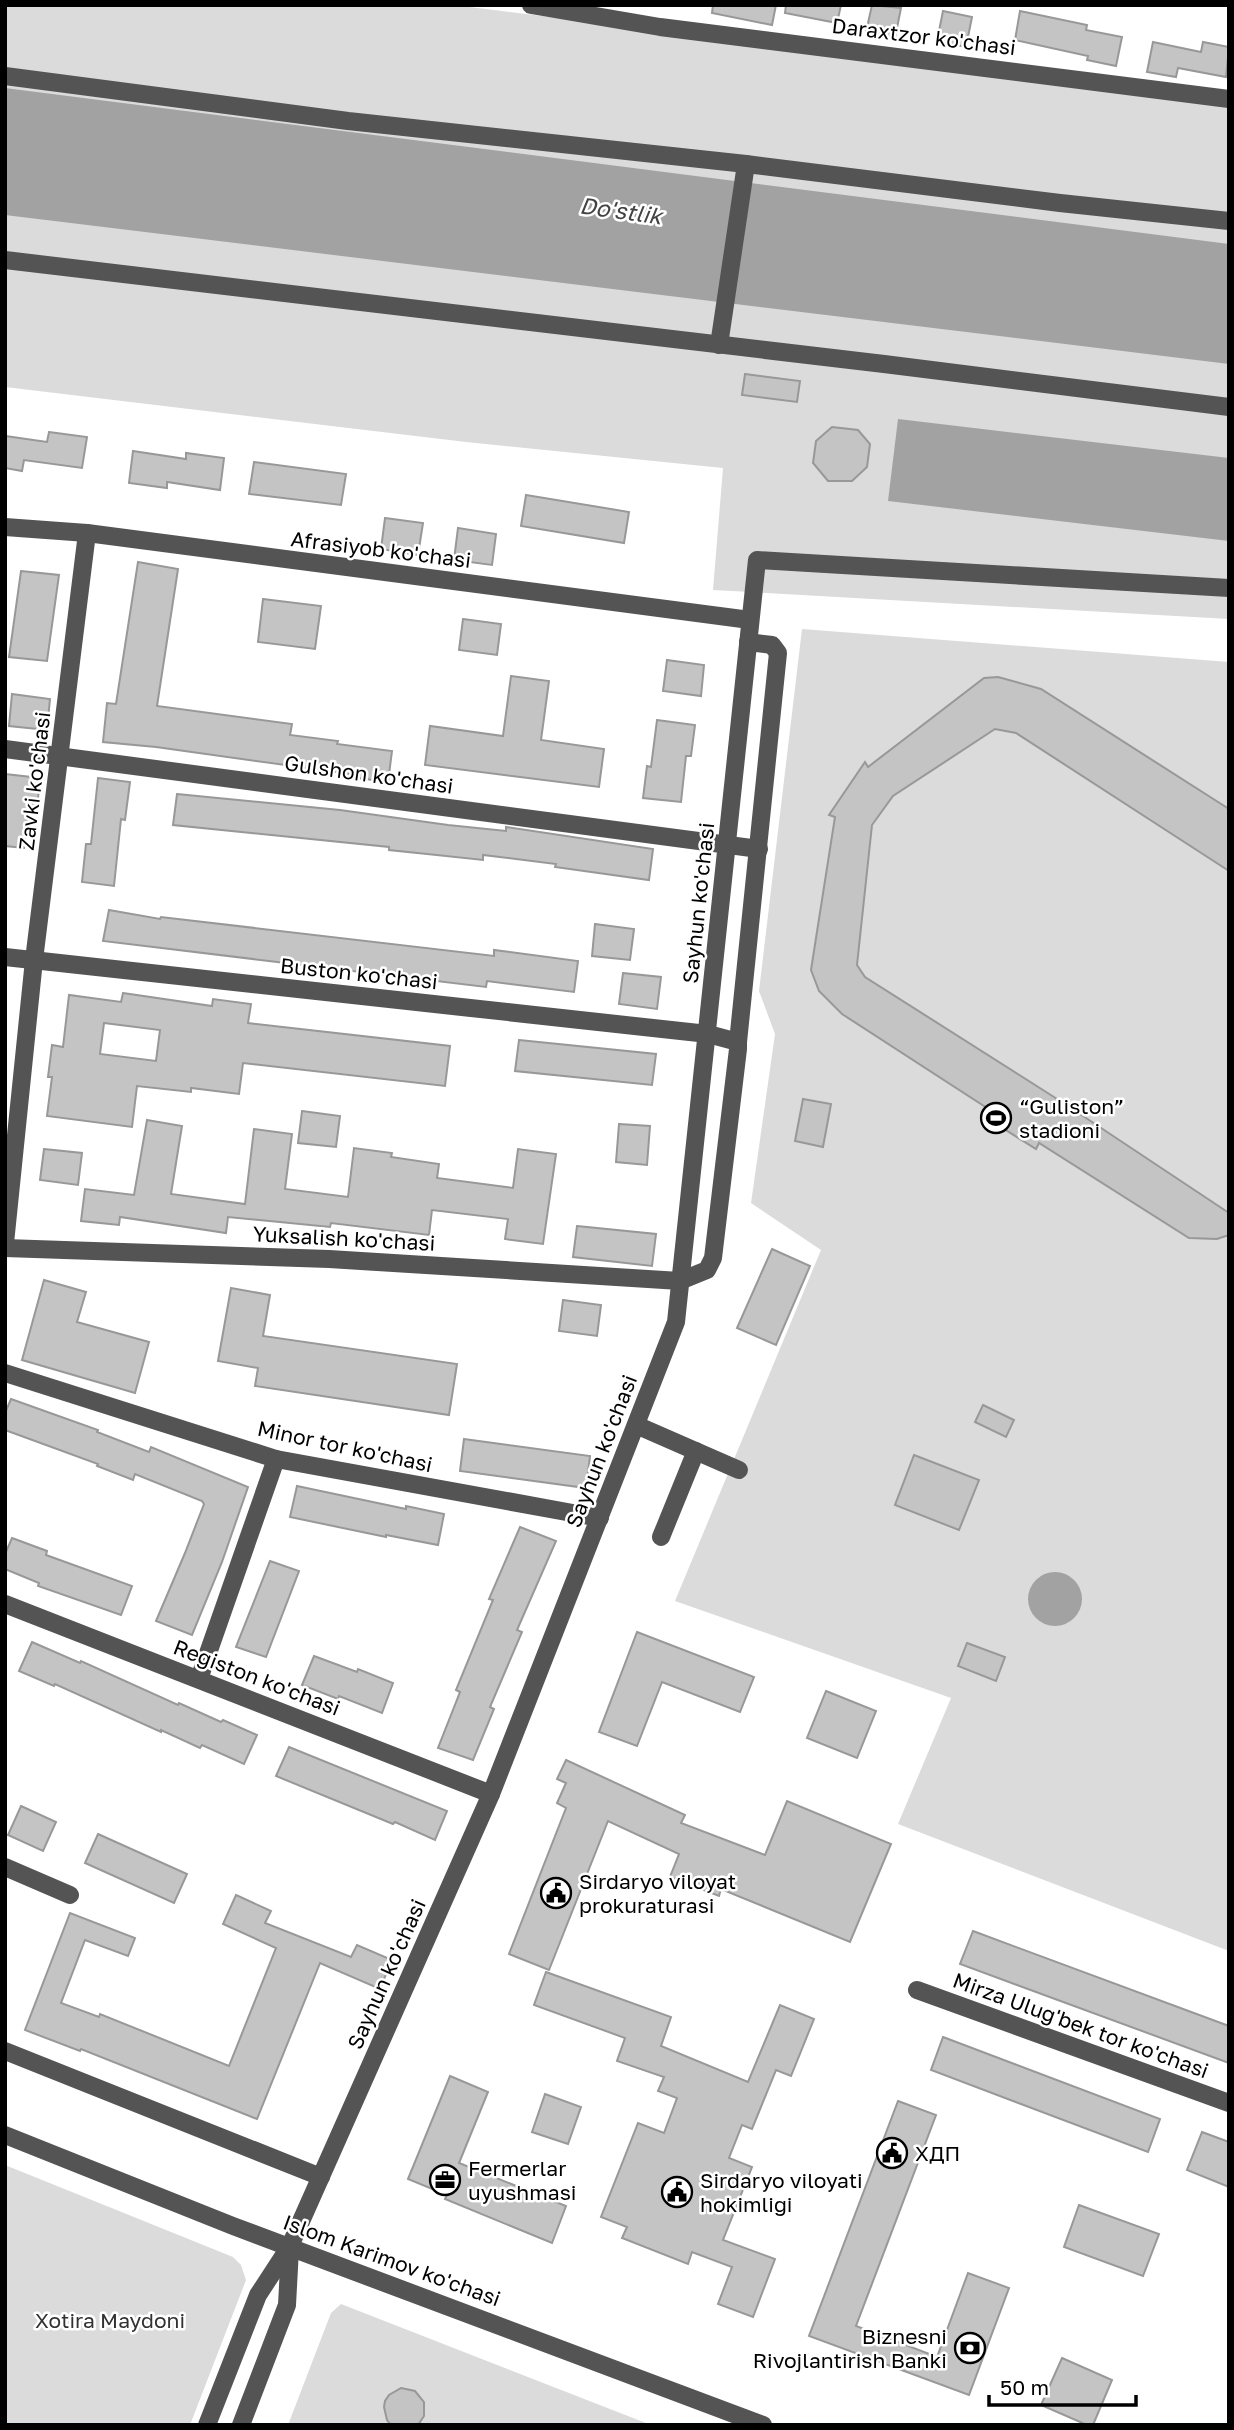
<svg xmlns="http://www.w3.org/2000/svg" width="1234" height="2430" viewBox="0 0 1234 2430" font-family="'Golos Text',sans-serif">
	<style>
		.green { fill: #dbdbdb }
		.water { fill: #a2a2a2 }
		.building { fill: #c4c4c4; stroke: #989898; stroke-width: 2; fill-rule: evenodd }
		.lines { fill: none; stroke-linecap: round; stroke-linejoin: round }
		.minor { stroke: #545454; stroke-width: 18 }
		.labels { text-anchor: middle; dominant-baseline: central; stroke-width: 5; stroke-linejoin: round; paint-order: stroke }
		.street-label { font-size: 21px; fill: #000; stroke: #fff }
		.poi-label { font-size: 21px; fill: #000; stroke: #fff; text-anchor: start }
		.park-label { font-size: 21px; fill: #323232; stroke: #fff }
		.water-label { font-size: 23px; font-style: italic; fill: #434343; stroke: #fff }
	</style>
	<rect width="100%" height="100%" fill="#fff"/>
	<g class="green">
		<polygon points="5,5 453,5 1229,101 1229,619 713,590 723,468 466,442 5,387"/>
		<polygon points="802,629 1229,662 1229,1951 898,1824 951,1698 675,1601 821,1250 751,1203 775,1034 759,991"/>
		<polygon points="5,2165 233,2257 241,2265 246,2280 190,2425 5,2425"/>
		<polygon points="341,2304 651,2425 288,2425 331,2313"/>
	</g>
	<g class="water">
		<polygon points="5,88 1229,244 1229,364 5,215"/>
		<polygon points="898,419 1229,458 1229,541 888,501"/>
		<circle cx="1055" cy="1599" r="27"/>
	</g>
	<g class="building">
		<polygon points="713,5 776,5 772,25 712,13"/>
		<polygon points="786,5 841,5 837,23 785,13"/>
		<polygon points="872,5 901,8 895,38 866,32"/>
		<polygon points="943,11 972,17 966,47 937,41"/>
		<polygon points="1020,11 1087,25 1086,30 1122,37 1116,66 1087,60 1088,56 1015,40"/>
		<polygon points="1153,42 1201,52 1203,42 1229,47 1226,77 1178,68 1176,77 1147,72"/>
		<polygon points="745,374 800,381 797,402 742,395"/>
		<polygon points="832,427 858,430 870,444 867,467 852,481 828,481 813,463 816,441"/>
		<polygon points="49,432 87,437 82,468 24,460 22,471 5,468 5,436 47,442"/>
		<polygon points="133,451 186,459 186,453 224,458 220,490 167,482 167,488 129,483"/>
		<polygon points="254,462 346,474 341,505 249,494"/>
		<polygon points="526,495 629,512 624,543 521,526"/>
		<polygon points="385,518 423,523 418,555 381,549"/>
		<polygon points="458,528 496,534 492,565 454,560"/>
		<polygon points="138,562 178,569 157,706 292,724 290,735 338,741 337,744 392,751 388,782 350,777 350,774 156,747 103,742 107,703 116,704"/>
		<polygon points="21,571 59,575 47,661 9,657"/>
		<polygon points="263,599 321,606 315,649 258,642"/>
		<polygon points="463,619 501,624 497,655 459,650"/>
		<polygon points="667,660 704,665 701,696 663,691"/>
		<polygon points="511,676 549,681 541,740 604,749 599,787 425,765 430,726 503,736"/>
		<polygon points="998,677 1041,689 1229,809 1229,871 1016,733 995,729 893,796 872,825 857,965 865,977 1065,1104 1229,1213 1229,1235 1217,1239 1189,1238 1039,1143 1036,1149 985,1117 990,1110 842,1014 819,991 811,970 835,817 829,815 865,762 868,767 984,678"/>
		<polygon points="12,694 50,699 47,730 9,726"/>
		<polygon points="657,720 695,725 691,756 686,756 681,802 643,798 647,766 651,767"/>
		<polygon points="5,774 40,778 37,809 29,808 24,848 5,846"/>
		<polygon points="98,778 130,782 125,820 121,819 114,886 82,882 86,844 91,844"/>
		<polygon points="177,794 340,810 448,825 506,831 506,827 653,849 649,880 555,867 556,864 483,855 483,860 427,854 389,850 389,847 173,825"/>
		<polygon points="109,910 160,919 161,917 494,956 494,950 578,961 574,992 487,981 486,987 103,941"/>
		<polygon points="595,924 634,929 630,960 592,956"/>
		<polygon points="623,973 661,977 657,1009 619,1004"/>
		<path d="M123,993L212,1006L213,999L251,1004L248,1023L450,1046L445,1086L243,1063L239,1094L191,1088V1092L137,1086L132,1127L47,1116L52,1077H48L52,1045L63,1047L69,995L121,1002ZM104,1023L160,1030L156,1061L100,1054Z"/>
		<polygon points="519,1040 656,1054 652,1085 515,1071"/>
		<polygon points="803,1099 831,1104 823,1147 795,1141"/>
		<polygon points="302,1111 340,1116 336,1147 298,1143"/>
		<polygon points="147,1120 182,1126 171,1194 245,1204 254,1129 292,1134 285,1189 348,1197 354,1148 392,1153 391,1157 439,1164 437,1178 513,1188 518,1149 556,1154 543,1244 505,1239 508,1219 432,1210 429,1235 331,1223 330,1227 228,1217 226,1233 120,1217 119,1225 81,1221 85,1189 134,1195"/>
		<polygon points="619,1124 650,1126 647,1165 616,1162"/>
		<polygon points="44,1149 82,1153 78,1185 40,1180"/>
		<polygon points="577,1226 656,1234 652,1266 573,1257"/>
		<polygon points="772,1249 810,1266 776,1345 737,1328"/>
		<polygon points="44,1280 86,1292 77,1322 149,1342 135,1393 22,1360"/>
		<polygon points="231,1288 270,1295 263,1336 457,1364 449,1415 255,1386 258,1368 218,1361"/>
		<polygon points="563,1300 601,1305 597,1336 559,1331"/>
		<polygon points="11,1399 98,1430 97,1432 149,1452 151,1447 248,1487 222,1562 192,1635 156,1621 185,1553 204,1504 202,1501 135,1474 133,1480 97,1466 98,1464 5,1430 5,1413"/>
		<polygon points="983,1405 1014,1420 1006,1437 975,1422"/>
		<polygon points="464,1439 590,1456 586,1488 460,1471"/>
		<polygon points="914,1455 979,1480 959,1530 895,1505"/>
		<polygon points="297,1486 406,1509 406,1506 444,1514 438,1545 386,1535 386,1537 290,1517"/>
		<polygon points="520,1527 556,1541 517,1630 522,1632 490,1707 494,1709 473,1760 438,1748 460,1692 456,1690 493,1600 489,1599"/>
		<polygon points="12,1538 47,1551 46,1555 132,1586 121,1615 38,1586 39,1583 5,1569 5,1554"/>
		<polygon points="270,1561 299,1571 266,1657 236,1647"/>
		<polygon points="637,1632 754,1677 740,1712 662,1682 637,1746 599,1732"/>
		<polygon points="32,1642 80,1663 81,1661 178,1705 179,1703 221,1722 223,1720 257,1735 244,1764 202,1745 200,1748 161,1730 161,1732 55,1684 54,1686 19,1671"/>
		<polygon points="967,1643 1005,1657 996,1681 958,1666"/>
		<polygon points="314,1656 357,1672 358,1669 393,1683 382,1713 339,1696 338,1699 302,1685"/>
		<polygon points="826,1691 876,1711 857,1758 807,1738"/>
		<polygon points="289,1747 447,1811 435,1840 395,1822 393,1824 276,1776"/>
		<polygon points="566,1760 685,1815 681,1823 765,1855 787,1801 891,1844 850,1942 721,1889 719,1896 670,1877 679,1854 608,1821 549,1970 509,1954 566,1808 557,1803 566,1783 557,1779"/>
		<polygon points="21,1806 56,1822 43,1851 8,1835"/>
		<polygon points="98,1834 187,1874 174,1903 85,1863"/>
		<polygon points="236,1895 271,1911 265,1923 351,1957 357,1945 392,1960 380,1989 320,1963 257,2119 81,2049 80,2051 25,2030 70,1913 135,1938 128,1956 85,1940 61,2003 99,2017 100,2014 229,2066 276,1948 223,1924"/>
		<polygon points="973,1931 1229,2026 1229,2063 960,1964"/>
		<polygon points="546,1972 671,2017 661,2046 748,2082 780,2005 814,2019 791,2076 776,2070 752,2129 742,2125 729,2158 752,2167 723,2240 775,2259 753,2317 718,2304 732,2267 692,2252 688,2264 622,2238 627,2227 601,2217 638,2123 664,2133 677,2098 658,2091 664,2077 617,2061 625,2038 534,2005"/>
		<polygon points="943,2037 1160,2119 1148,2152 931,2070"/>
		<polygon points="450,2076 488,2092 459,2163 566,2206 552,2243 445,2199 447,2195 408,2179"/>
		<polygon points="545,2094 581,2107 568,2144 532,2132"/>
		<polygon points="898,2101 936,2115 856,2326 937,2357 968,2273 1009,2288 969,2395 809,2336"/>
		<polygon points="1202,2132 1229,2142 1229,2187 1187,2170"/>
		<polygon points="1079,2205 1159,2234 1143,2276 1064,2247"/>
		<polygon points="1062,2358 1112,2380 1093,2425 1087,2425 1041,2405"/>
		<polygon points="401,2388 415,2391 424,2402 424,2416 418,2425 391,2425 387,2420 384,2407 385,2401 389,2395"/>
	</g>
	<g class="lines">
		<g class="minor">
			<polyline points="531,5 660,27 1229,99"/>
			<polyline points="5,76 348,121 746,164 1060,203 1229,221"/>
			<polyline points="5,260 884,364 1229,407"/>
			<polyline points="719,345 746,164"/>
			<polyline points="5,527 87,533 750,620"/>
			<polyline points="5,749 759,849"/>
			<polyline points="5,957 708,1034 738,1042 738,1049 713,1258 707,1270 680,1281 329,1259 5,1248"/>
			<polyline points="738,1042 778,653 772,645 748,642"/>
			<polyline points="5,1243 34,960 87,533"/>
			<polyline points="5,1373 276,1459 600,1518"/>
			<polyline points="636,1425 739,1470"/>
			<polyline points="661,1537 696,1451"/>
			<polyline points="5,1604 491,1794"/>
			<polyline points="199,1679 276,1459"/>
			<polyline points="5,1867 70,1895"/>
			<polyline points="917,1990 1229,2103"/>
			<polyline points="5,2051 321,2177"/>
			<polyline points="5,2135 233,2226 763,2425"/>
			<polyline points="207,2425 258,2295 290,2246 491,1794 676,1322 757,560 1229,588"/>
			<polyline points="241,2425 287,2305 290,2249"/>
		</g>
	</g>
	<defs>
		<g id="stadium-ring" transform="scale(1.575)"><circle r="9.5" fill="#fff" stroke="#000" stroke-width="1.5"/><path d="M0-5a6.5 5 0 1 0 0 10a6.5 5 0 1 0 0-10ZM-3.5-1.8h7v3.6h-7Z" fill="#000"/></g>
		<g id="civic-ring" transform="scale(1.575)"><circle r="9.5" fill="#fff" stroke="#000" stroke-width="1.5"/><path d="M-.6-6.5H3V-4.5H.6V-3L4-1V1h2V6H-6V1h2V-1L-.6-3ZM-1.2 2.5V6h2.4V2.5Z" fill="#000"/></g>
		<g id="office-ring" transform="scale(1.575)"><circle r="9.5" fill="#fff" stroke="#000" stroke-width="1.5"/><path d="M-6-3h4V-5.5h4V-3h4V5H-6ZM-1-4.5V-3h2v-1.5ZM-6 0V1H6V0Z" fill="#000"/></g>
		<g id="bank-ring" transform="scale(1.575)"><circle r="9.5" fill="#fff" stroke="#000" stroke-width="1.5"/><path d="M-6-4H6V4H-6ZM0-2.3a2.3 2.3 0 1 0 0 4.6a2.3 2.3 0 1 0 0-4.6Z" fill="#000"/></g>
	</defs>
	<g fill-rule="evenodd">
		<use href="#stadium-ring" x="996" y="1118"/>
		<use href="#civic-ring" x="556" y="1893"/>
		<use href="#civic-ring" x="892" y="2153"/>
		<use href="#office-ring" x="445" y="2180"/>
		<use href="#civic-ring" x="677" y="2192"/>
		<use href="#bank-ring" x="970" y="2348"/>
	</g>
	<g class="labels">
		<g class="street-label">
			<text transform="translate(924 36) rotate(7)">Daraxtzor ko'chasi</text>
			<text transform="translate(381 549) rotate(7)">Afrasiyob ko'chasi</text>
			<text transform="translate(369 774) rotate(8)">Gulshon ko'chasi</text>
			<text transform="translate(34 781) rotate(-83)">Zavki ko'chasi</text>
			<text transform="translate(698 903) rotate(-84)">Sayhun ko'chasi</text>
			<text transform="translate(359 973) rotate(6)">Buston ko'chasi</text>
			<text transform="translate(344 1238) rotate(3)">Yuksalish ko'chasi</text>
			<text transform="translate(345 1446) rotate(12)">Minor tor ko'chasi</text>
			<text transform="translate(601 1451) rotate(-69)">Sayhun ko'chasi</text>
			<text transform="translate(257 1677) rotate(21)">Registon ko'chasi</text>
			<text transform="translate(386 1974) rotate(-66)">Sayhun ko'chasi</text>
			<text transform="translate(1081 2025) rotate(20)">Mirza Ulug'bek tor ko'chasi</text>
			<text transform="translate(392 2260) rotate(20)">Islom Karimov ko'chasi</text>
		</g>
		<g class="poi-label">
			<text x="1019" y="1106">“Guliston”<tspan x="1019" dy="24">stadioni</tspan></text>
			<text x="579" y="1881">Sirdaryo viloyat<tspan x="579" dy="24">prokuraturasi</tspan></text>
			<text x="915" y="2153">ХДП</text>
			<text x="468" y="2168">Fermerlar<tspan x="468" dy="24">uyushmasi</tspan></text>
			<text x="700" y="2180">Sirdaryo viloyati<tspan x="700" dy="24">hokimligi</tspan></text>
			<text x="947" y="2336" text-anchor="end">Biznesni<tspan x="947" dy="24">Rivojlantirish Banki</tspan></text>
		</g>
		<g class="park-label">
			<text x="110" y="2320">Xotira Maydoni</text>
		</g>
		<g class="water-label">
			<text transform="translate(621 210) rotate(8)">Do'stlik</text>
		</g>
	</g>
	<rect width="1234" height="2430" fill="none" stroke="#000000" stroke-width="14"/>
	<path d="M989 2395v10h147v-10" fill="none" stroke="#000000" stroke-width="3.5"/>
	<text x="1000" y="2395" font-size="21" fill="#000000" stroke="#ffffff" stroke-width="5" paint-order="stroke">50 m</text>
</svg>
